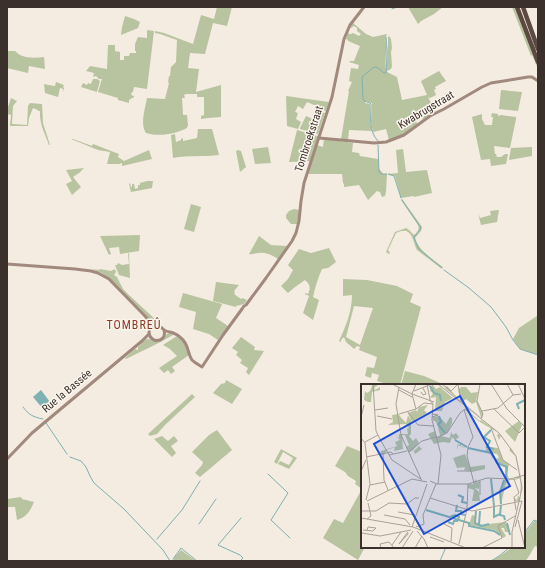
<svg xmlns="http://www.w3.org/2000/svg" width="545" height="568" viewBox="0 0 545 568" font-family="'Roboto Condensed',sans-serif">
	<style>
		.green { fill: #b8c4a0; fill-rule: evenodd }
		.water { fill: #7fb0b2 }
		.lines { fill: none; stroke-linecap: round; stroke-linejoin: round }
		.stream { stroke: #7fb0b2; stroke-width: 1 }
		.secondary { stroke: #a18a7d; stroke-width: 3 }
		.highway { stroke: #5c4a42; stroke-width: 4.5 }
		.labels { text-anchor: middle; dominant-baseline: central; stroke-width: 3; stroke-linejoin: round; paint-order: stroke }
		.street-label { font-size: 11px; fill: #3b302b; stroke: #fbf5ee }
		.neighbourhood-label { font-size: 12px; letter-spacing: 1px; fill: #8c3b22; stroke: #fbf5ee }
		.inset-river { fill: none; stroke: #7fb0b2; stroke-width: 2 }
		.inset-road { fill: none; stroke: #aaa098; stroke-width: 1 }
		.view { fill: #1d4ed8; fill-opacity: 0.15; stroke: #1d4ed8; stroke-width: 2 }
		.inset-edge { fill: none; stroke: #3b302b; stroke-width: 2 }
	</style>
	<rect width="100%" height="100%" fill="#f4ebe1"/>
	<g class="green">
		<path d="M217,7H232L227,26L213,23L205,54L190,53L188,68L199,69L196,92L221,85V117L208,118L201,119V116L204,115V97H197V94H186L184,95L185,98H182L183,115H187L188,125L187,128C175,134 160,137 146,133C140,124 145,109 147,98L165,99L169,83L168,82L169,76H170L171,67L176,62L177,40L160,34L155,33V31L164,33L193,44L201,15L214,19Z"/>
		<polygon points="408,7 443,7 434,14 421,21 418,24"/>
		<polygon points="512,7 516,7 538,65 538,69 532,55 531,56"/>
		<polygon points="125,16 134,19 140,22 138,28 121,35 122,27"/>
		<path d="M353,23L366,34L373,37L387,34C385,38 386,41 386,45C386,54 384,63 387,72L397,77L402,100L427,95L421,81L439,71L446,81L435,87L436,89L434,90L436,95L430,98L428,97L435,111L423,119L413,109L417,124L408,132L389,140L386,129L373,132L371,122L372,103L365,101V103L370,104V121L372,131L349,130L348,140L341,139L349,91H348L352,82L349,81L351,68L358,69L359,65L349,62L350,61H354L360,46L348,41V40L346,39L348,32L349,34H351L353,33L359,36L361,34L357,31V28L354,26L351,28H350Z"/>
		<polygon points="147,30 154,31 147,89 134,87 133,92 132,92 131,95 134,96 134,97 129,100 129,103 118,100 118,98 98,92 102,79 99,79 96,76 93,77 94,73 86,71 90,66 107,69 108,45 115,45 115,51 120,52 120,60 124,60 124,56 129,56 130,53 136,53 136,51 135,51 135,44 138,37 147,38"/>
		<polygon points="389,36 391,39 392,48 391,52 392,66 391,69 387,71 387,50 388,44 388,37"/>
		<path d="M7,51H15C22,59 34,58 44,57L45,69L29,66L28,73L7,68Z"/>
		<polygon points="93,79 97,79 100,81 97,92 81,87 83,83 87,85 88,83 91,84"/>
		<polygon points="56,82 64,85 63,87 64,88 63,92 63,89 60,88 58,97 45,93 44,84 54,86 55,86"/>
		<polygon points="501,90 522,92 518,111 499,109"/>
		<polygon points="286,96 329,102 326,111 318,108 319,107 307,102 303,109 298,106 295,112 298,113 296,119 301,122 298,129 287,126"/>
		<path d="M11,98L17,101L13,106L12,124L27,125L28,106L30,103L42,104L43,123L50,145H49C45,134 39,123 40,111H38V110L33,108L29,118L28,126H10L11,115L7,114V110Z"/>
		<polygon points="318,111 325,113 318,134 300,129 300,128 306,116 313,119 316,112 317,113"/>
		<polygon points="492,113 498,114 498,116 501,115 516,117 516,119 510,148 494,146 495,154 496,154 497,157 501,157 505,154 508,154 506,164 491,166 490,159 481,160 472,117 482,114 482,119 485,125 492,125 493,117 491,117"/>
		<path d="M198,129H212L219,155C203,157 189,155 173,158L171,135L175,134L176,142L181,140V139L183,138V141L197,138Z"/>
		<polygon points="297,130 318,136 310,161 289,162"/>
		<polygon points="71,139 73,139 92,146 93,144 119,154 118,157 124,161 149,150 152,159 122,166 122,163 119,164 107,164 110,152 98,150"/>
		<polygon points="324,139 353,143 352,152 359,153 360,156 378,159 379,169 382,172 383,174 387,174 386,192 385,196 382,197 380,192 377,191 368,200 359,185 344,187 344,184 343,183 342,174 308,174 317,145 323,147"/>
		<polygon points="268,147 271,163 255,164 252,149"/>
		<polygon points="532,147 532,156 509,160 511,148"/>
		<polygon points="403,149 406,172 427,170 432,193 414,197 414,196 401,198 395,176 388,175 388,174 398,173 396,150"/>
		<polygon points="238,150 241,151 246,167 240,172 236,151"/>
		<polygon points="84,168 79,173 73,177 81,187 72,195 66,184 72,181 66,170"/>
		<polygon points="147,181 153,181 152,188 131,192 129,184 130,183 131,187 132,187 132,184 134,184 135,189 138,188 138,185 140,185 140,183"/>
		<path d="M402,199L420,224L422,227L421,231L415,238C419,251 432,259 443,267L442,269L417,250L416,248C412,236 410,226 396,233L388,250L390,253L389,254L386,252L395,232L406,228L409,230L414,235C417,233 420,230 418,225L401,200Z"/>
		<polygon points="191,204 201,207 194,232 184,229"/>
		<polygon points="294,209 299,210 298,224 291,224 286,218 286,215 289,211"/>
		<polygon points="498,210 499,210 497,222 481,225 478,213 479,212 478,213 480,218 491,215 490,211"/>
		<polygon points="140,235 139,251 120,254 119,247 109,248 111,254 109,255 100,236"/>
		<path d="M259,236L271,245L287,246L278,259C272,255 266,252 259,253C255,253 253,255 249,254Z"/>
		<path d="M329,248L336,262L328,268L322,269C318,278 315,287 313,297L319,300L313,320L303,313L309,296L305,294V293L308,294C311,288 310,284 305,280L295,287L288,293L281,286L288,279L293,270L288,265L299,249L311,253Z"/>
		<polygon points="129,253 130,278 119,275 115,265 117,265 118,263 122,265 129,264 128,254"/>
		<polygon points="92,269 99,270 100,269 111,271 115,269 116,272 114,275 117,277 123,289 129,295 158,322 158,324 155,324 152,323 144,313 107,277 102,273"/>
		<path d="M343,279L367,280L397,286L413,294L410,302L421,307L400,385H390L377,381L379,375L372,373L371,378L365,376L367,367L374,368L377,357L359,350L360,347L357,346L354,349L353,348L346,342L344,337L341,340V342L339,341C346,326 352,311 352,295L343,296ZM354,306L373,308L360,345L346,337Z"/>
		<polygon points="216,282 239,285 234,291 235,293 234,294 241,299 242,298 247,300 244,304 236,306 236,307 213,301"/>
		<polygon points="183,293 222,304 216,318 228,326 218,340 209,334 193,329 196,312 179,307"/>
		<polygon points="537,316 538,317 538,355 520,349 513,339 519,328"/>
		<path d="M169,333L173,335C158,344 141,351 126,359L125,358L135,349L138,350V347C141,345 144,339 148,339C152,339 155,342 158,342L167,334Z"/>
		<polygon points="177,336 185,343 189,355 172,367 175,371 171,374 168,370 164,373 159,368 177,356 170,349 163,345"/>
		<polygon points="241,337 255,347 254,350 264,351 249,375 246,372 248,368 240,363 242,360 236,355 238,352 232,348"/>
		<polygon points="405,371 424,376 445,385 401,385"/>
		<polygon points="226,380 242,389 232,404 213,393 221,384 225,383"/>
		<polygon points="192,394 195,397 165,425 157,434 150,436 148,434"/>
		<polygon points="217,430 232,450 200,477 195,473 202,465 203,462 192,452 209,435"/>
		<polygon points="162,436 168,441 174,436 178,441 171,446 176,453 172,457 154,439"/>
		<polygon points="347,446 362,452 362,547 365,547 358,560 323,538 334,519 343,523 362,489 355,484 356,481 348,476 345,472 335,466"/>
		<polygon points="281,449 297,458 289,469 278,464 280,461 289,465 293,458 283,452 277,464 274,462"/>
		<path d="M21,497L22,499L34,502C30,511 27,517 17,520L15,507H7V499Z"/>
		<path d="M535,520L538,521V547L535,546C532,550 529,558 525,561H492L513,547H524V534Z"/>
		<polygon points="181,550 196,561 175,561 173,559"/>
	</g>
	<polygon class="water" points="41,390 50,402 43,409 33,397"/>
	<g class="lines">
		<g class="stream">
			<polyline points="392,9 397,7"/>
			<path d="M378,141C368,131 371,116 371,104L370,103L364,101L363,99L362,77L374,67L378,68L384,73H386C387,66 386,60 386,53C386,48 387,43 386,37"/>
			<polyline points="378,145 379,172 381,174 387,174"/>
			<polyline points="389,174 394,176 401,198"/>
			<polyline points="402,200 421,228 414,237 418,248 441,267"/>
			<polyline points="444,270 469,288 491,307 506,327 513,340 520,349 538,355"/>
			<polyline points="538,316 537,317 538,318"/>
			<path d="M23,407C29,415 33,417 43,419"/>
			<polyline points="46,423 67,454"/>
			<polyline points="70,457 81,461 86,467 90,476 94,483 124,509 163,550 170,561"/>
			<polyline points="268,474 288,493 271,520 290,538"/>
			<polyline points="199,524 216,499"/>
			<polyline points="524,533 534,520 538,522"/>
			<polyline points="157,539 182,510 200,481"/>
			<polyline points="173,559 181,548 197,561"/>
			<polyline points="240,561 243,558 240,555 218,545 241,518"/>
			<polyline points="440,561 446,547"/>
			<polyline points="491,561 499,556 510,547"/>
		</g>
		<g class="secondary">
			<polyline points="319,138 374,143 386,142 404,135 430,116 444,109 482,87 491,83 528,77 532,77 538,81"/>
			<polyline points="7,264 75,269 91,271 98,273 109,279 144,315 152,324 155,326"/>
			<path d="M164,330C166,337 161,342 154,340C147,336 147,325 157,326C161,326 162,328 164,330C166,331 169,332 170,332C174,333 178,335 181,338C189,344 187,353 192,360C195,363 199,365 202,367L223,335L242,309L244,306L246,305L266,278L292,241L296,233L299,221L301,201L304,183L332,97L344,39L350,25L364,7"/>
			<polyline points="7,459 32,433 142,341 149,334"/>
		</g>
		<g class="highway">
			<polyline points="517,7 538,62"/>
			<polyline points="523,7 538,49"/>
		</g>
	</g>
	<g class="labels">
		<g class="street-label">
			<text transform="translate(426 110) rotate(-31)">Kwabrugstraat</text>
			<text transform="translate(309 139) rotate(-72)">Tombroekstraat</text>
			<text transform="translate(67 391) rotate(-40)">Rue la Bassée</text>
		</g>
		<g class="neighbourhood-label">
			<text x="134" y="325">TOMBREÛ</text>
		</g>
	</g>
	<g transform="translate(361 384)">
		<rect width="164" height="164" fill="#f4ebe1"/>
		<path d="M12,0H18L13,4L14,6L19,3V6L11,8L10,18H7L3,16L4,7L6,9L9,7ZM71,0L75,5L79,3L94,16L92,14L84,18L81,27H74L75,13L69,14L72,9L69,7ZM79,0L84,4L86,2L100,18L97,6L100,3H105L110,9L117,8L115,16L122,30L121,34L106,23ZM105,15L111,20L115,18L120,33L101,18ZM67,21L63,26L66,29L50,38V50L48,52L52,57L55,54L58,59L52,66L53,67L58,62L61,65L54,70L52,66L48,68L45,63L48,61L44,51H41L42,65L33,67L34,63L26,66L23,71L19,70L20,67L36,62L34,58L39,56L34,51L38,54V50H47L46,45L48,44L45,40L27,41L32,38L31,31L37,30L45,39L47,31L51,38L47,29L55,26L56,28L58,23ZM104,26H106L119,37L120,36L133,45L143,55L150,64L155,74L159,87L160,94L161,102L159,117H154L153,114L156,116L157,111L159,116L160,94L153,96H149L145,99L140,120L139,108L144,95V81L137,79L133,75L138,74L136,70L124,68L126,63L137,64L142,76L148,80L146,89L148,95H153L160,91L154,72L148,66L150,64L140,51L138,56L136,51L133,52L138,50L136,48L119,38ZM78,32L85,40L89,33L91,34V39L87,48L80,52L89,54L90,48L92,51L95,49L98,53L94,56L100,59V62L106,64L101,63L97,61L96,66V62L97,60L99,61V59L94,56L91,53L89,59L82,58L73,60L67,50L74,47L76,53L79,52L76,39L72,36V33ZM158,37L161,41L154,58L144,47ZM104,70L109,83L124,81V85L111,88L103,86L104,83L96,84L92,74ZM115,95L116,98L119,97L118,105L114,104L118,108L119,117H111L113,106L107,104V100H112ZM111,131L115,132L114,139L119,141L145,138L148,148H144L143,144H140L145,152L142,154L134,146L108,141Z" fill="#b8c4a0" fill-rule="evenodd"/>
		<path class="inset-river" d="M69,2L73,9L79,11L80,17M158,25L156,20L164,16M78,32L80,38L77,40L84,49M130,46L123,53L129,57L126,63L133,65M94,56L106,63M107,64L130,69L133,74M134,75L136,79L146,83L145,94M130,95L133,122M97,111L102,113L101,118L106,119M140,120L139,108L143,96M96,121L95,127H100V130L104,131M140,121L139,131L143,132L144,136M133,123V133L139,130M65,126L108,139V142L133,147L139,151M115,127L114,139L121,142L128,140M89,133L94,131L98,133L97,136M87,138L92,140L93,137H97M146,139L149,151M118,140L119,127"/>
		<path class="inset-road" d="M12,0L15,47L20,57L31,76L61,96M31,0L51,10M66,0L69,16M77,0L138,49L155,72L161,104L151,148V164M81,0L90,7L96,1M97,0L100,17M119,0L116,17L122,30L120,35M130,0L146,25L164,43M146,0L152,11M157,0L164,15M38,3L35,20L40,51L60,95M38,6L51,13M53,7L71,0M60,8L62,11L65,10L62,4M51,10L73,18M69,16L72,20L71,36L80,71L77,100M55,25L51,10L55,0M133,25L158,49L164,43M14,26L27,24M103,26L112,53L107,63L106,72L113,99M46,27L57,41L73,42M121,27L137,24L152,11L160,10M38,30L55,25L63,19L72,20M16,32L31,35M0,33L3,21M71,33L77,31L71,30M130,44L142,76L156,86M0,54L4,59L9,100L5,116M75,54L86,49L99,29L104,25L107,27M4,58L17,51M48,68L61,57L75,53M22,70L23,96L27,106M28,71L46,67M5,73L30,68L32,70M0,87L5,76M96,87H110M153,95L158,109L153,113L155,126M69,97L76,100H107L126,94L149,95L164,91M9,101L24,98M119,111V97M69,114L111,127L161,117L154,143M6,117L51,95L66,98M0,127H15L28,119L46,120L54,114H58M37,128L54,131M23,131L44,135L49,141M0,134L52,143L105,164M6,135L10,132L7,119M157,136L164,164M83,140L91,144L90,157M51,143L66,100M55,143L63,140L62,131L75,100M2,146L12,147L15,144L7,143L6,146M56,147L63,155L67,164M46,148L47,149V150L38,160L46,149M1,149L19,152L50,146M69,153L83,158M98,160L106,125L107,100M31,161L40,148M20,164L19,160L28,158L33,164M41,164L52,147M54,164L61,152M121,164L141,154L137,142L154,132"/>
		<path class="view" d="M99,12L149,102L63,150L13,60Z"/>
		<rect width="164" height="164" class="inset-edge"/>
	</g>
	<rect width="545" height="568" fill="none" stroke="#3b302b" stroke-width="16"/>
</svg>
